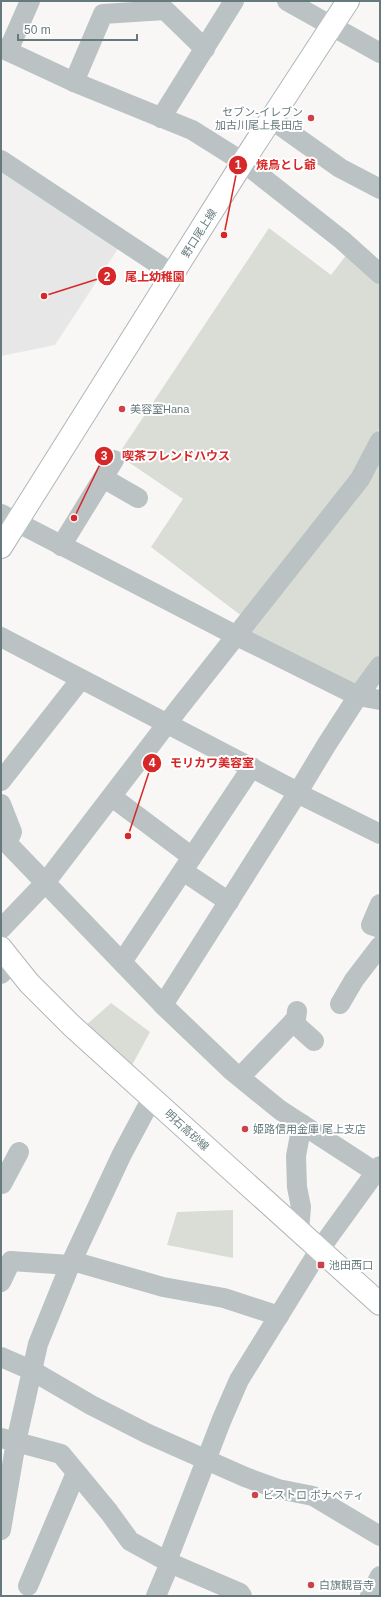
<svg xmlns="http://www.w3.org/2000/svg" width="381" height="1597" viewBox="0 0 381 1597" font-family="Helvetica,'Noto Sans JP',sans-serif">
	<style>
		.built { fill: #e6e7e6 }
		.green { fill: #dadcd6 }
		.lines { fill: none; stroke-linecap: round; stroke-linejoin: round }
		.major-casing { stroke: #b0b6b8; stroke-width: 24 }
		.minor { stroke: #bbc2c3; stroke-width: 20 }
		.major { stroke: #fff; stroke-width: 22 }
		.poi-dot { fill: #cd4149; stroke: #fff; stroke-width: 1.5 }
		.labels { text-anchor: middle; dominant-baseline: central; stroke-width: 4; stroke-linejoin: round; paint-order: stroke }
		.poi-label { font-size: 11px; fill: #667a7d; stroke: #fff; text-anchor: start }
		.street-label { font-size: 11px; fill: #667a7d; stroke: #fff }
		.leader { fill: none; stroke: #d62828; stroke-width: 1.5 }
		.callout-dot { fill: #d62828; stroke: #fff; stroke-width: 1.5 }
		.mark-label { font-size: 12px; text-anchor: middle; font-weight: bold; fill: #fff }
		.callout-label { font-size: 12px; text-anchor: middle; font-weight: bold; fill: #d62828; stroke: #fff; stroke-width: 4; stroke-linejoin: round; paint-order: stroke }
	</style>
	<rect width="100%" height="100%" fill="#f8f7f6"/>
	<polygon class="built" points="1,167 119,247 55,345 1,356"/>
	<g class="green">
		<polygon points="269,228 331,275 347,254 380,283 380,427 352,479 243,617 151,547 183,499 118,455"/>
		<polygon points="380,453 380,656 357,687 249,632"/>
		<polygon points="111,1003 150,1032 131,1067 84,1027"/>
		<polygon points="233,1210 233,1258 167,1245 177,1212"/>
	</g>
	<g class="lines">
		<g class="major-casing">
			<g id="major">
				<polyline points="1,547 243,162 348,1"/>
				<polyline points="1,948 29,983 72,1026 380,1304"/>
			</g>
		</g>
		<g class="minor">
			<polyline points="287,1 380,53"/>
			<polyline points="1,48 74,82 192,130 243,162 342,240 380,274"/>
			<polyline points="8,51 30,1"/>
			<polyline points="74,82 103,14 165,10 205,49"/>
			<polyline points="161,118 234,1"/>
			<polyline points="271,119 340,168 380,189"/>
			<polyline points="1,160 173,274"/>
			<polyline points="103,478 138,498"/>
			<polyline points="1,514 237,636 358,696 380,700"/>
			<polyline points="61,546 114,460"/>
			<polyline points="1,637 298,792"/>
			<polyline points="1,781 81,679"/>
			<polyline points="297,793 380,834"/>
			<polyline points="112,797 192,857"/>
			<polyline points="1,804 12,832 7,843 166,1008 232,1071 280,1110 380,1175"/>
			<polyline points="183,871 229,902"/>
			<polyline points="380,904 371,925 380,928"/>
			<polyline points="1,929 45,883 179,708 360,479 380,441"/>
			<polyline points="122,962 252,767"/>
			<polyline points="1,974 12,962"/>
			<polyline points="340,1004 354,980 380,946"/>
			<polyline points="163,1005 298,792 327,744 358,696 380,666"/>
			<polyline points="293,1022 314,1041"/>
			<polyline points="240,1077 296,1019 297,1011"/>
			<polyline points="2,1184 19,1152"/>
			<polyline points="299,1231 301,1207 297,1187 296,1156 302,1124"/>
			<polyline points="72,1261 163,1287 224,1298 279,1316"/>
			<polyline points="1,1282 11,1261 70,1265"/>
			<polyline points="1,1357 31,1370 91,1405 148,1434 245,1477 278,1489 313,1496 380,1536"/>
			<polyline points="1,1438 61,1454 109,1512 130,1541 170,1563 240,1593 242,1596"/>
			<polyline points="1,1530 16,1442 38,1344 70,1265 122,1154 152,1098"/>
			<polyline points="167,1561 222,1419 239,1380 320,1249 380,1166"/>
			<polyline points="28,1586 76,1473"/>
			<polyline points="156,1596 170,1563"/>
			<polyline points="370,1596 380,1576"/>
		</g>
		<use href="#major" class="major"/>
	</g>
	<g class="poi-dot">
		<circle cx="311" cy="118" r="4"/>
		<circle cx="122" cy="409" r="4"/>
		<circle cx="245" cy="1129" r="4"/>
		<rect x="317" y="1261" width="8" height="8" rx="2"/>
		<circle cx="255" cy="1495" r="4"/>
		<circle cx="311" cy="1585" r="4"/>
	</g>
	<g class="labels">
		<g class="poi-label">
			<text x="303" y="112" text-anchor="end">セブン-イレブン<tspan x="303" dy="13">加古川尾上長田店</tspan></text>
			<text x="130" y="409">美容室Hana</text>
			<text x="253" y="1129">姫路信用金庫 尾上支店</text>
			<text x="329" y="1265">池田西口</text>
			<text x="263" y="1495">ビストロ ボナペティ</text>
			<text x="319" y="1585">白旗観音寺</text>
		</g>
		<g class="street-label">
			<text transform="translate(199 233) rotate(-58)">野口尾上線</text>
			<text transform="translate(187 1130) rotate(42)">明石高砂線</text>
		</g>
	</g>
	<path class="leader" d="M224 235L238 165M44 296L107 276M74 518L104 456M128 836L152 763"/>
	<g class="callout-dot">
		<circle cx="224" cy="235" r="4"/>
		<circle cx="44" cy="296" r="4"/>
		<circle cx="74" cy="518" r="4"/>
		<circle cx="128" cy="836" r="4"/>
		<circle cx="238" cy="165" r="10"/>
		<circle cx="107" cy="276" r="10"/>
		<circle cx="104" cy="456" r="10"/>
		<circle cx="152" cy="763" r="10"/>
	</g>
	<g class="mark-label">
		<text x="238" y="169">1</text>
		<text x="107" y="281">2</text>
		<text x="104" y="460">3</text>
		<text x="152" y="767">4</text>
	</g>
	<g class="callout-label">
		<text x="286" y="169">焼鳥とし爺</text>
		<text x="155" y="281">尾上幼稚園</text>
		<text x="176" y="460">喫茶フレンドハウス</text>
		<text x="212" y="767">モリカワ美容室</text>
	</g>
	<rect width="381" height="1597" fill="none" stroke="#667a7d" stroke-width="4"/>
	<path d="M18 34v6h119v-6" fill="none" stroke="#667a7d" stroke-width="2"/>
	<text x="24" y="34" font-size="12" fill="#667a7d" stroke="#ffffff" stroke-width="3" paint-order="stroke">50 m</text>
</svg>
